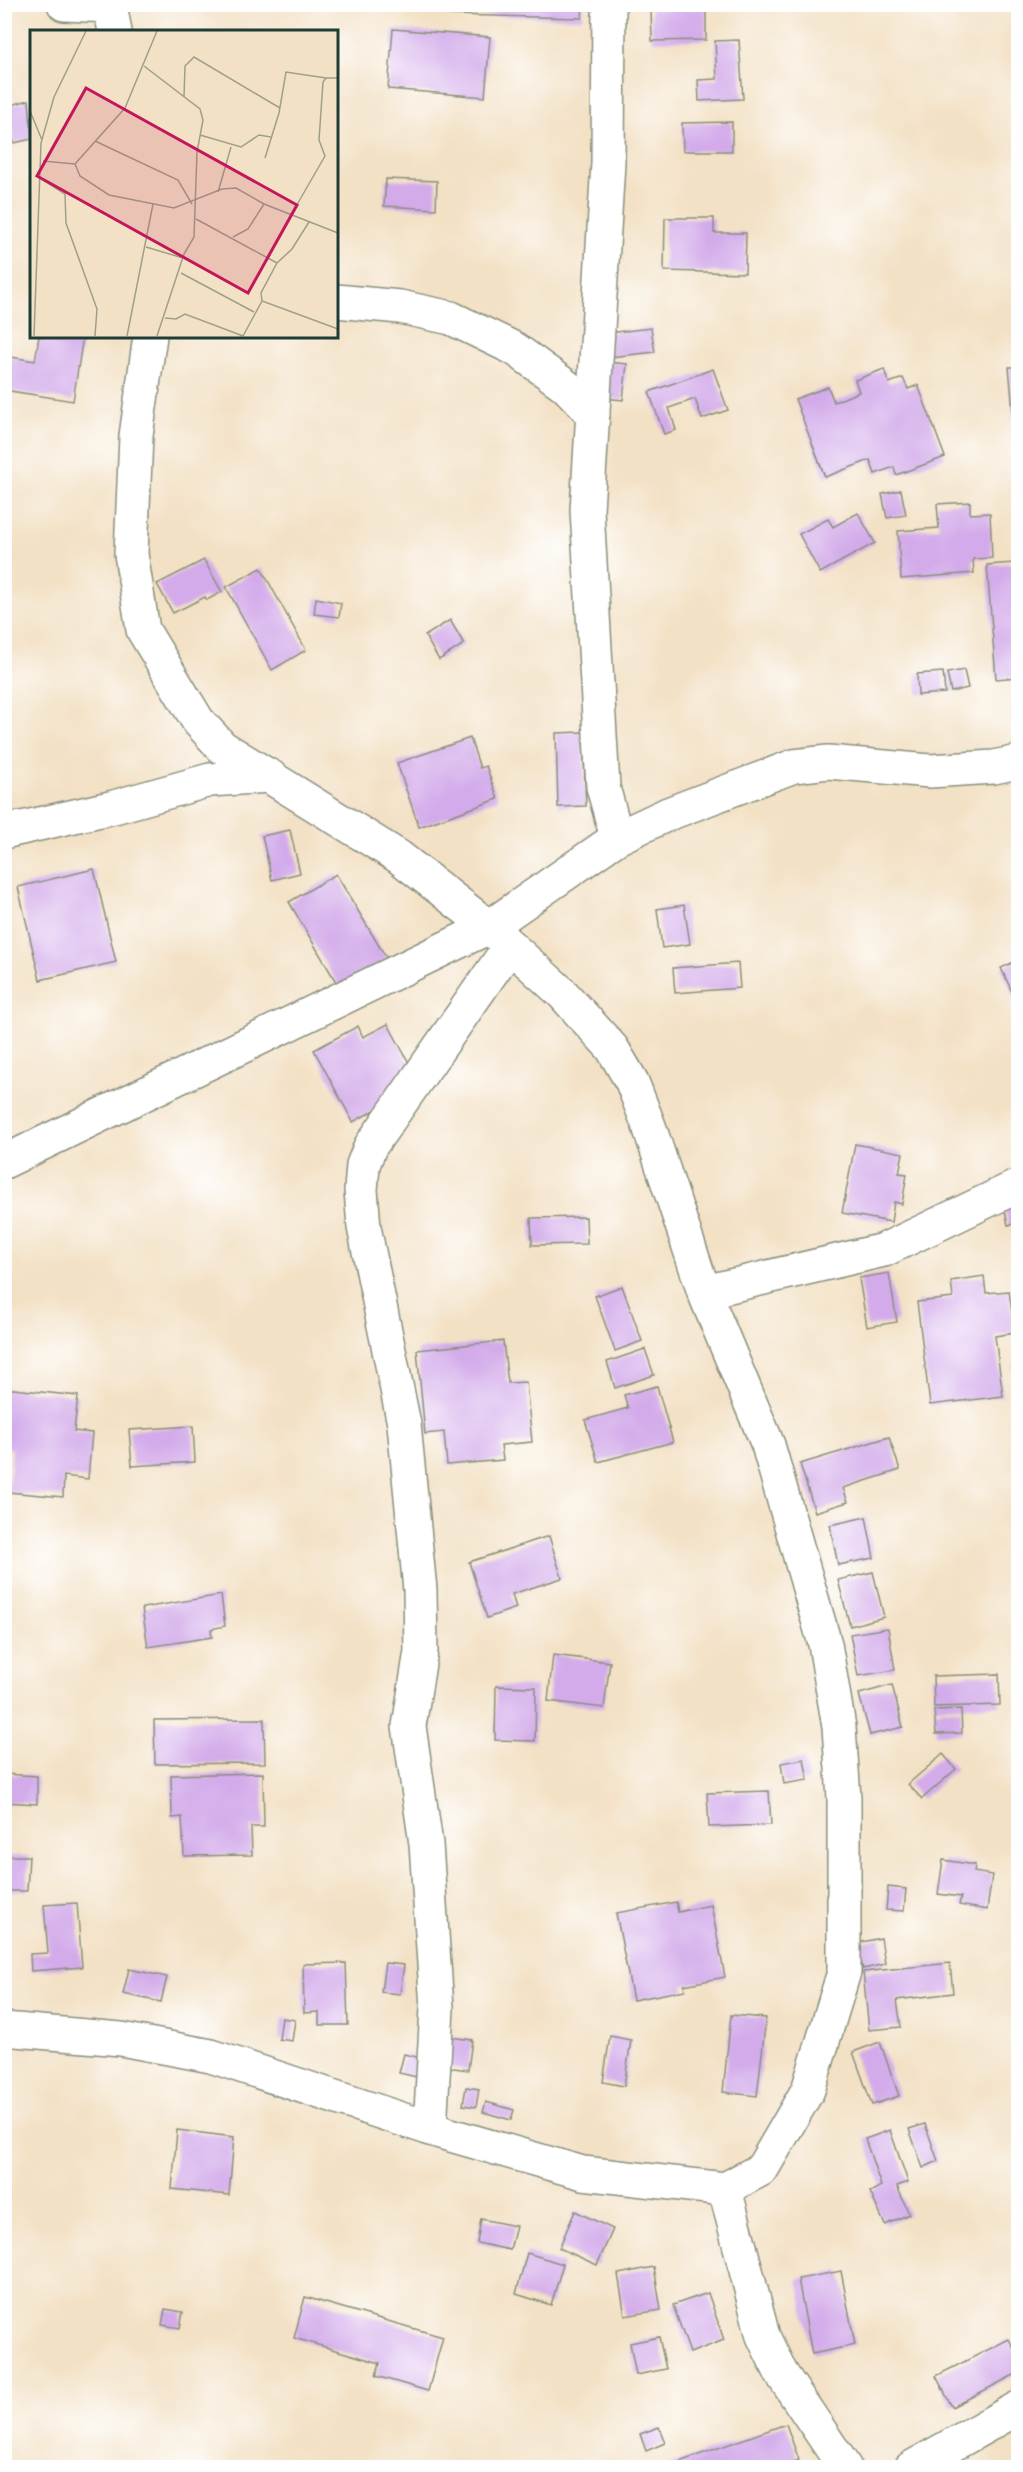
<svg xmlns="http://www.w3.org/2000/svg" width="1023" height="2472" viewBox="0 0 1023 2472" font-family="Kalam,sans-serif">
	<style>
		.building { fill: #d3abea }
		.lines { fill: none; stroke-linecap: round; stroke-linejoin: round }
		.street-casing { stroke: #898f7c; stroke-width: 36 }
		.secondary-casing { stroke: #898f7c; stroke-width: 36 }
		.street { stroke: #fff; stroke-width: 33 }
		.secondary { stroke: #fff; stroke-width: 33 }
		.inset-road { fill: none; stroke: #9e9f8b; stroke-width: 1.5 }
		.view { fill: #c2185b; fill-opacity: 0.15; stroke: #c2185b; stroke-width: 3 }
		.inset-edge { fill: none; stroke: #1f3d34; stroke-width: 3 }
	</style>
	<rect width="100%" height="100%" fill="#fff"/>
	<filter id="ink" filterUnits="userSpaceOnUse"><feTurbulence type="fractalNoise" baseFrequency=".0167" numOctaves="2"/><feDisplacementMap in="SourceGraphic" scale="12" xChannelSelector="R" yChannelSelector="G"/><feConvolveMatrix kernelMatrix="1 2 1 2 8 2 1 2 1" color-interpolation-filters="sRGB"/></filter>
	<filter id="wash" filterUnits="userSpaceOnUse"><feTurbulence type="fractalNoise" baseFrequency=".008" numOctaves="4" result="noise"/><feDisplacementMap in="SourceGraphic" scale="24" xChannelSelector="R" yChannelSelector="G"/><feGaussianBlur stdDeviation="1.35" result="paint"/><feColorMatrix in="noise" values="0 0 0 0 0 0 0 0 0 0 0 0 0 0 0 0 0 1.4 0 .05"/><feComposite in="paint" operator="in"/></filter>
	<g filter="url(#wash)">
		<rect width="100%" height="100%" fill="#f3e1c5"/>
		<g id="blocks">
			<g class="building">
				<polygon points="450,4 583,4 582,18 450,15"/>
				<polygon points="706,8 706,40 652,41 651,9"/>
				<polygon points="393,29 490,37 485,97 388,89"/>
				<polygon points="739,40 743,99 699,101 698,80 717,79 715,41"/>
				<polygon points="29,100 32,139 14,143 4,107"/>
				<polygon points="732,122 732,151 683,151 682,123"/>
				<polygon points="386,179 437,181 436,209 384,206"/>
				<polygon points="665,218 714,218 714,233 746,233 745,273 664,271"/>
				<polygon points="651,328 655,352 610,357 607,333"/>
				<polygon points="39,336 83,336 73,401 4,390 4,356 35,361"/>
				<polygon points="607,362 627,364 623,400 603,398"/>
				<polygon points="1009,367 1018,367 1018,433 1015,433"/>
				<polygon points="713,369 728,410 702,419 695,399 669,408 676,430 664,434 649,392"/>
				<polygon points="884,369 889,383 903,378 908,389 918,385 945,457 896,475 894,467 875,474 870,460 825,477 795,399 828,387 834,402 859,392 855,380"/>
				<polygon points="901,490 906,515 887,518 882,494"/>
				<polygon points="970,502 970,514 990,513 992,558 973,559 974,573 901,579 898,531 939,528 937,504"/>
				<polygon points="858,513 875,543 820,573 799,534 828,519 833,527"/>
				<polygon points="204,560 222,592 207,600 205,597 173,613 157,584"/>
				<polygon points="1014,563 1018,677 996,679 987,565"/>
				<polygon points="261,568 306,650 272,670 226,587"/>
				<polygon points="316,598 341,603 339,617 314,614"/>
				<polygon points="450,620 464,644 439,660 425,636"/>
				<polygon points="964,670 968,688 951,692 947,673"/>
				<polygon points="943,672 945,693 918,695 917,674"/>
				<polygon points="583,732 586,806 558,807 556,733"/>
				<polygon points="470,738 480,768 486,766 498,799 419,827 397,763"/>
				<polygon points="290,830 300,873 272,880 262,836"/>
				<polygon points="94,869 116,962 40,980 18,887"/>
				<polygon points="336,874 387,959 339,987 289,902"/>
				<polygon points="684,905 690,944 662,948 657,909"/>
				<polygon points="1018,960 1018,994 1014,996 1001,968"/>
				<polygon points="738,963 740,988 675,993 673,968"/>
				<polygon points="388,1024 416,1076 406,1093 353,1122 314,1050 358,1026 363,1037"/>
				<polygon points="855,1144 903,1153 899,1173 907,1174 902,1204 894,1202 891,1222 842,1213"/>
				<polygon points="1018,1197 1018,1223 1008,1225 1003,1201"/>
				<polygon points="586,1217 587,1244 532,1245 531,1218"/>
				<polygon points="889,1273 897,1322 867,1327 859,1278"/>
				<polygon points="984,1276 986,1293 1009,1291 1015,1333 995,1336 1003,1396 930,1405 917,1302 953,1298 951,1281"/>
				<polygon points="622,1286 642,1341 615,1351 595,1296"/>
				<polygon points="503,1341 508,1383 526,1382 532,1442 501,1445 503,1460 447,1465 444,1432 425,1434 417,1350"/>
				<polygon points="645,1349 654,1375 615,1388 607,1362"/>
				<polygon points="1018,1364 1018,1385 1017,1385 1013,1365"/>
				<polygon points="657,1386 673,1442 598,1462 585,1420 628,1408 624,1395"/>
				<polygon points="4,1388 78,1396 74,1431 92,1433 88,1479 64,1476 63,1497 8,1492 12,1449 4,1448"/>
				<polygon points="193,1426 195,1462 132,1466 129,1430"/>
				<polygon points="889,1437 900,1470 843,1488 848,1502 815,1512 800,1464"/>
				<polygon points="866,1517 874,1558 838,1565 830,1525"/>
				<polygon points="549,1536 562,1578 512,1594 516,1608 487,1618 469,1562"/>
				<polygon points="873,1572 884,1617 850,1626 838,1580"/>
				<polygon points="221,1595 225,1626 211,1629 212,1637 148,1647 142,1608"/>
				<polygon points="888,1628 895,1670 858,1676 850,1634"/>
				<polygon points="553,1655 610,1662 604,1708 548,1701"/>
				<polygon points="999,1674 1000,1705 934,1707 933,1676"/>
				<polygon points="892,1685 903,1727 870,1735 859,1694"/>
				<polygon points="496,1686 536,1687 535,1741 495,1740"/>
				<polygon points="961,1709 962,1733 936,1734 934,1710"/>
				<polygon points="264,1719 265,1763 155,1764 154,1720"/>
				<polygon points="943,1754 956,1769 922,1799 908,1784"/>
				<polygon points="804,1759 808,1780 784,1784 781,1763"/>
				<polygon points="263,1773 264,1827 251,1827 252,1855 184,1856 182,1817 172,1818 171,1775"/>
				<polygon points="4,1774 37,1776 37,1804 4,1802"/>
				<polygon points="769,1791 771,1825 709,1827 707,1793"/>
				<polygon points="4,1856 29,1856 27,1891 4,1891"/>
				<polygon points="943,1860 975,1865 974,1872 992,1875 987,1910 959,1905 961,1897 938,1894"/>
				<polygon points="888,1887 906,1889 904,1911 886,1910"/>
				<polygon points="676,1902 678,1912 711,1905 725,1977 684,1985 685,1990 633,2000 616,1913"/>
				<polygon points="77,1903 82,1967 31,1971 30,1954 48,1953 44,1905"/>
				<polygon points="881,1938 885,1964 863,1969 857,1943"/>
				<polygon points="346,1963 348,2025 319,2025 319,2012 304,2013 303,1964"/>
				<polygon points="385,1963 404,1965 400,1994 381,1992"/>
				<polygon points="950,1963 953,1993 897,2000 901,2027 869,2030 863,1972"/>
				<polygon points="129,1969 167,1977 161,2002 123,1994"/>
				<polygon points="731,2015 766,2018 757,2096 723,2092"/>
				<polygon points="282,2018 295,2020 292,2041 279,2039"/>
				<polygon points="610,2036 631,2040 624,2086 603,2082"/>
				<polygon points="451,2037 472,2040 468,2070 447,2067"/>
				<polygon points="880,2042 899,2096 872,2105 853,2052"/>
				<polygon points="404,2054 425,2059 421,2078 399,2073"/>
				<polygon points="466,2087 479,2089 476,2107 463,2105"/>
				<polygon points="486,2102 514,2110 511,2120 483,2112"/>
				<polygon points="925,2124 938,2161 923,2168 909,2129"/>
				<polygon points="177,2130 234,2137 229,2195 172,2189"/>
				<polygon points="890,2130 908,2182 897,2186 909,2214 885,2225 870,2192 881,2186 865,2139"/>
				<polygon points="575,2211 613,2229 597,2265 559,2248"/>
				<polygon points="481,2219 516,2226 510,2250 477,2243"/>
				<polygon points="527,2253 563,2264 551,2305 516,2294"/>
				<polygon points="654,2267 661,2310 625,2316 618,2274"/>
				<polygon points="841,2271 855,2345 812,2354 798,2279"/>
				<polygon points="708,2293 724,2340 690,2353 673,2305"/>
				<polygon points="305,2297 443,2337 428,2391 376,2376 380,2363 294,2338"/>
				<polygon points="165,2309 183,2312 180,2328 162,2325"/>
				<polygon points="659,2337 666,2369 636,2375 630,2343"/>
				<polygon points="1009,2339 1018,2356 1018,2373 952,2407 936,2376"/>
				<polygon points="786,2424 799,2460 778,2468 662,2468"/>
				<polygon points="659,2427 665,2443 646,2451 640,2434"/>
			</g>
		</g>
	</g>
	<g filter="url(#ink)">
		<use href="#blocks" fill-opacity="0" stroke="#898f7c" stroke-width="1.5"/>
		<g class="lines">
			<g class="street-casing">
				<g id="street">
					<polyline points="64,4 110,6"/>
					<polyline points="609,4 608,163 587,510 603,787 617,838"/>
					<polyline points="336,301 400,307 451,318 515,349 566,386 593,414"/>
					<polyline points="4,832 114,807 210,780 270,776"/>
					<polyline points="4,1162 489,927 617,838 668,814 794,766 828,762 930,771 994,767 1018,762"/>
					<polyline points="704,1292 884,1250 1018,1186"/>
					<polyline points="430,2129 437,2008 426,1844 409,1726 421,1651 420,1590 404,1424 364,1227 361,1190 363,1165 370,1147 510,946"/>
					<polyline points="725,2189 763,2336 781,2373 845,2468"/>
					<polyline points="911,2468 1018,2408"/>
				</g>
			</g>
			<g class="secondary-casing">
				<g id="secondary">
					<polyline points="110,4 115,32"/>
					<polyline points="4,2029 121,2039 211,2056 440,2132 583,2173 725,2189 762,2169 808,2090 844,1972 844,1798 839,1727 825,1644 768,1445 704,1292 649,1126 632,1082 612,1048 562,993 489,927 399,857 222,747 198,721 143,630 131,554 136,436 150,336"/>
				</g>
			</g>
			<use href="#street" class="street"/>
			<use href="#secondary" class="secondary"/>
		</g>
	</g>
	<g transform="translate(30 30)">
		<rect width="308" height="308" fill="#f3e1c5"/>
		<path class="inset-road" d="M127,1L95,78L45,134L50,146L79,165L144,178L192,159L206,158L234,174L308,203M114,36L170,79L173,90L167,122L164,207L154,224L127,306M154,67L155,36L164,27L250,78M0,81L12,110M170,105L211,117L229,105L241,107M65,111L148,150L162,174M235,128L249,83L256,42L296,48M13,131L45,134M13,150L35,164L36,193L67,279L65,306M188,162L201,117M261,185L295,126L289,110L293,52L296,48H308M166,189L247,233M279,192L262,219L247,233L231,263L232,271L308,299M203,207L218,199L234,174M116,217L153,228M151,243L224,282M135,288L146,289L155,284L213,306M4,306L11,113L24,67L56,1M97,306L123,174M213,306L232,271"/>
		<path class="view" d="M56,58L267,175L218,263L7,146Z"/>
		<rect width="308" height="308" class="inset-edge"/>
	</g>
	<rect width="1023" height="2472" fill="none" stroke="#fff" stroke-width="24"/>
</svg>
